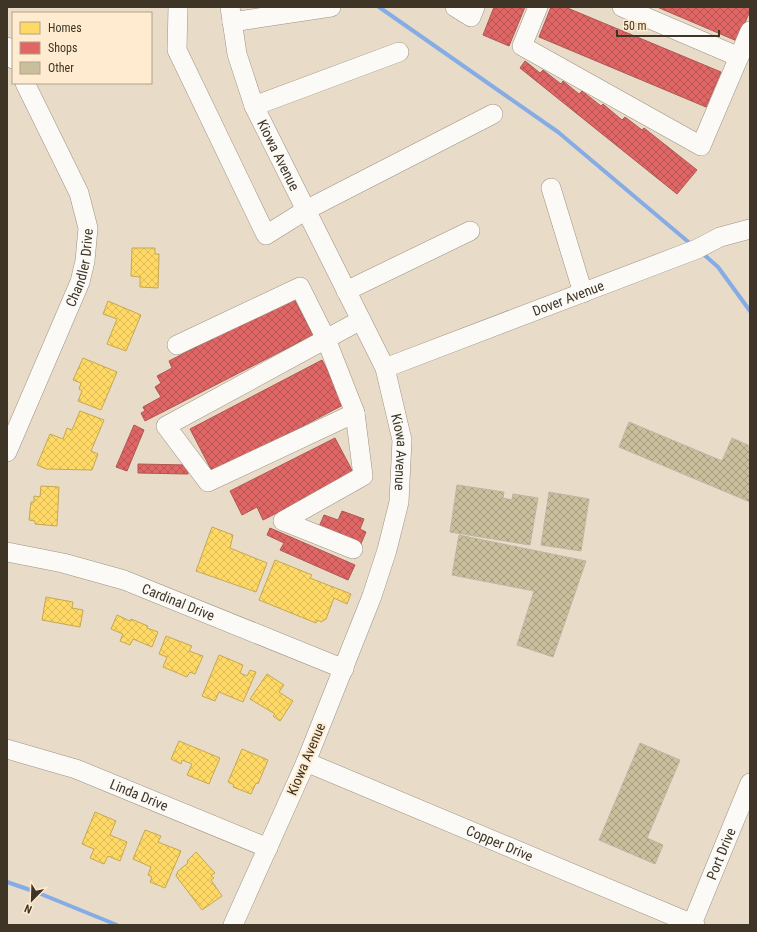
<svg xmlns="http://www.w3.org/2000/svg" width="757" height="932" viewBox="0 0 757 932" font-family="'Roboto Condensed',sans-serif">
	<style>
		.homes { fill: url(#homes-cross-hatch); stroke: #c5a853 }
		.shops { fill: url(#shops-cross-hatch); stroke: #af5753 }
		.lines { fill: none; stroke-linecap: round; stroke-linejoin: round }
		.stream { stroke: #85ace5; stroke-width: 4 }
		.building { fill: url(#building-cross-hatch); stroke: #bdb5a5 }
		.minor-casing { stroke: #9c9283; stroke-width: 20 }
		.minor { stroke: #fcfaf7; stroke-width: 19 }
		.labels { text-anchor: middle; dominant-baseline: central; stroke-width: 4; stroke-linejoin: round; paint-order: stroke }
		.street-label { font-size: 14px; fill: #3e3526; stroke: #ffebcf }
	</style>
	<defs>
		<pattern id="homes-cross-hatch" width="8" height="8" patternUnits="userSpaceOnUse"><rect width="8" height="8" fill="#ffd966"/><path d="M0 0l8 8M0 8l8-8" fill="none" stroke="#dcbb58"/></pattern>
		<pattern id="shops-cross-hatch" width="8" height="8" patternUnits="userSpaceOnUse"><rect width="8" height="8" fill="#e06666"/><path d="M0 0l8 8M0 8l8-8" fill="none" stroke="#b75554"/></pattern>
		<pattern id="building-cross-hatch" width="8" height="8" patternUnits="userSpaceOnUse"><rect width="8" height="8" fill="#cabf9d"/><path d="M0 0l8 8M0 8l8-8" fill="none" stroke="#a59c80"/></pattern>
	</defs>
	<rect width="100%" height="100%" fill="#e8dbc8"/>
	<g class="homes">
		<polygon points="132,248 155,248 155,254 159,254 158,288 140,287 140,277 131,276"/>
		<polygon points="108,301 141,315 126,351 107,344 117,319 103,314"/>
		<polygon points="83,358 117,372 101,410 78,401 82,391 79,389 81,383 73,380"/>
		<polygon points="80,411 104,420 91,451 98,454 92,470 46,469 37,465 50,434 63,439 67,428 72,430"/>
		<polygon points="41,486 59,487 57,526 35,524 35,521 29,520 31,502 34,502 34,496 40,497"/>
		<polygon points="212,527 233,535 230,548 267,563 256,592 196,571"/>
		<polygon points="275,560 312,575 310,578 351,594 347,604 334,598 326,619 321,622 318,620 316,623 259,600"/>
		<polygon points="46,597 73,602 72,608 83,610 80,627 42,620"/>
		<polygon points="117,615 130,621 131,619 148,626 147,628 158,632 152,647 133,639 130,645 120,641 123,634 111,629"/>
		<polygon points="166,636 192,646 189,651 203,656 195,674 190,672 187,677 163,667 167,657 159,654"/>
		<polygon points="219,655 243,665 240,673 247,676 250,670 256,672 243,702 219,692 215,701 202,696"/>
		<polygon points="267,674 284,685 279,692 293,701 280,721 273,716 275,714 250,699"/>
		<polygon points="179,741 220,758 209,784 187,775 192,764 182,760 181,764 171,759"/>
		<polygon points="242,749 268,760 258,784 256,783 251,794 233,787 234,785 228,782"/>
		<polygon points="95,812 116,821 110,835 127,842 120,861 108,856 104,864 90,858 94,849 82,844"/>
		<polygon points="145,830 161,836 158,842 181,851 165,888 150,882 152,877 148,875 151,867 133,859"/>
		<polygon points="196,852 215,873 211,875 214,878 211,880 222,896 202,910 176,876 178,871 188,863 187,861"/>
	</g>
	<g class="shops">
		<polygon points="494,7 525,7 509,46 483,35"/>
		<polygon points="551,7 565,7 721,72 706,107 539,37"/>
		<polygon points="657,7 750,7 750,11 737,41"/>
		<polygon points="525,61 540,73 543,70 561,84 563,81 579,94 582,91 601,106 603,104 622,120 625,117 642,130 644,128 697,170 677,194 520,68"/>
		<polygon points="293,297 313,335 145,421 141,413 145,411 143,407 161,397 155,387 161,383 157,376 172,368 169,361"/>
		<polygon points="322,360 345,404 213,473 190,429"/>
		<polygon points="134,425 144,430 127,471 116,467"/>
		<polygon points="335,438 354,474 263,520 257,507 242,515 230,491"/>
		<polygon points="138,464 188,465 188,474 138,473"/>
		<polygon points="342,511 364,519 360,529 366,532 360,546 318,529 324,515 338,520"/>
		<polygon points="270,528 355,565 348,580 280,550 284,543 267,535"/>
	</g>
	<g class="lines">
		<g class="stream">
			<polyline points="379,7 558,132 692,245"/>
			<polyline points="701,252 718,267 750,311"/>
			<polyline points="7,882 36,892 117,925"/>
		</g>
	</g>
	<g class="building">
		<polygon points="629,422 722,461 732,438 750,446 750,502 619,447"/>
		<polygon points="457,485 504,492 503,498 512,500 513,494 538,498 530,545 450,532"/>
		<polygon points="549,492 589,499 581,551 541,545"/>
		<polygon points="459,535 586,561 553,657 517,645 534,591 452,575"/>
		<polygon points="640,743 680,760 647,838 663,845 655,864 599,840"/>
	</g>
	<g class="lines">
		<g class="minor-casing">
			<g id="minor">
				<polyline points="178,7 177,50 266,235 306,210 493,114"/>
				<path id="s1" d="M230,7L237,54L254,106L385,368L402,440L399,502L387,550L372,596L306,762L233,925"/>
				<polyline points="455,7 471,17 475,7"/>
				<polyline points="538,7 522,46 701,146 750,31"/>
				<polyline points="622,7 739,57"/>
				<polyline points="232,22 331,7"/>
				<polyline points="7,47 13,59"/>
				<polyline points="254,106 399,52"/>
				<polyline points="551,188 583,293"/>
				<polyline points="346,291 470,231"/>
				<polygon points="326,339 355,413 208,482 166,426"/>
				<polyline points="177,345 300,287 326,339 361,320"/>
				<path id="s2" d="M385,368L697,249L720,237L750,229"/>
				<path id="s3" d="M7,452L80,282L85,261L88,228L79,193L25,83"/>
				<polyline points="353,549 283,521 363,476 355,413"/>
				<path id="s4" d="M7,552L63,563L124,580L344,669"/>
				<path id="s5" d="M7,749L76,769L268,848"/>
				<path id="s6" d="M306,762L695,925"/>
				<path id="s7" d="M692,924L750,783"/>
			</g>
		</g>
		<use href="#minor" class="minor"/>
	</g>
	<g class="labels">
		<g class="street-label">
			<text stroke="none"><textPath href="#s1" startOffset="157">Kiowa Avenue</textPath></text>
			<text stroke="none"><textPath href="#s3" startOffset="199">Chandler Drive</textPath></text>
			<text stroke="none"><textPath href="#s2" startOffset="196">Dover Avenue</textPath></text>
			<text stroke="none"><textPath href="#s1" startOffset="481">Kiowa Avenue</textPath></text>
			<text stroke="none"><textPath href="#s4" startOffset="179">Cardinal Drive</textPath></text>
			<text transform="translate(306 759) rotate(-67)">Kiowa Avenue</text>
			<text stroke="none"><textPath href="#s5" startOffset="140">Linda Drive</textPath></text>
			<text stroke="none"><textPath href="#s6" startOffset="210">Copper Drive</textPath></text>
			<text stroke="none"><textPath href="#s7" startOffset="76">Port Drive</textPath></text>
		</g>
	</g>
	<rect width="757" height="932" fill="none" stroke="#3e3526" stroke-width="16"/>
	<rect x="12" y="12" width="140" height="72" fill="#ffebcf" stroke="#b2a28b"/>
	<rect x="20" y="22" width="20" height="12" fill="#ffd966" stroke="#b2a28b"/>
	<text x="48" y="32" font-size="12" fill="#3e3526">Homes</text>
	<rect x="20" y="42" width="20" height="12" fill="#e06666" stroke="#b2a28b"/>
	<text x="48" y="52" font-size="12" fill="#3e3526">Shops</text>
	<rect x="20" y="62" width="20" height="12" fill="#cabf9d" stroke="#b2a28b"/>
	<text x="48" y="72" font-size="12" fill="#3e3526">Other</text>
	<g transform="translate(32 900) rotate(203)" stroke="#ffebcf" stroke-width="3" paint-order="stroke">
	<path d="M0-3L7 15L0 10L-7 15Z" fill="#3e3526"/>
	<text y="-6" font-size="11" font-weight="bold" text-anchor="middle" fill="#3e3526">N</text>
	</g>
	<path d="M617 30v6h102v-6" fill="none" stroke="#3e3526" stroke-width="2"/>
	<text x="623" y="30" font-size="12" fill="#3e3526" stroke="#ffebcf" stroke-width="3" paint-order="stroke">50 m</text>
</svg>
